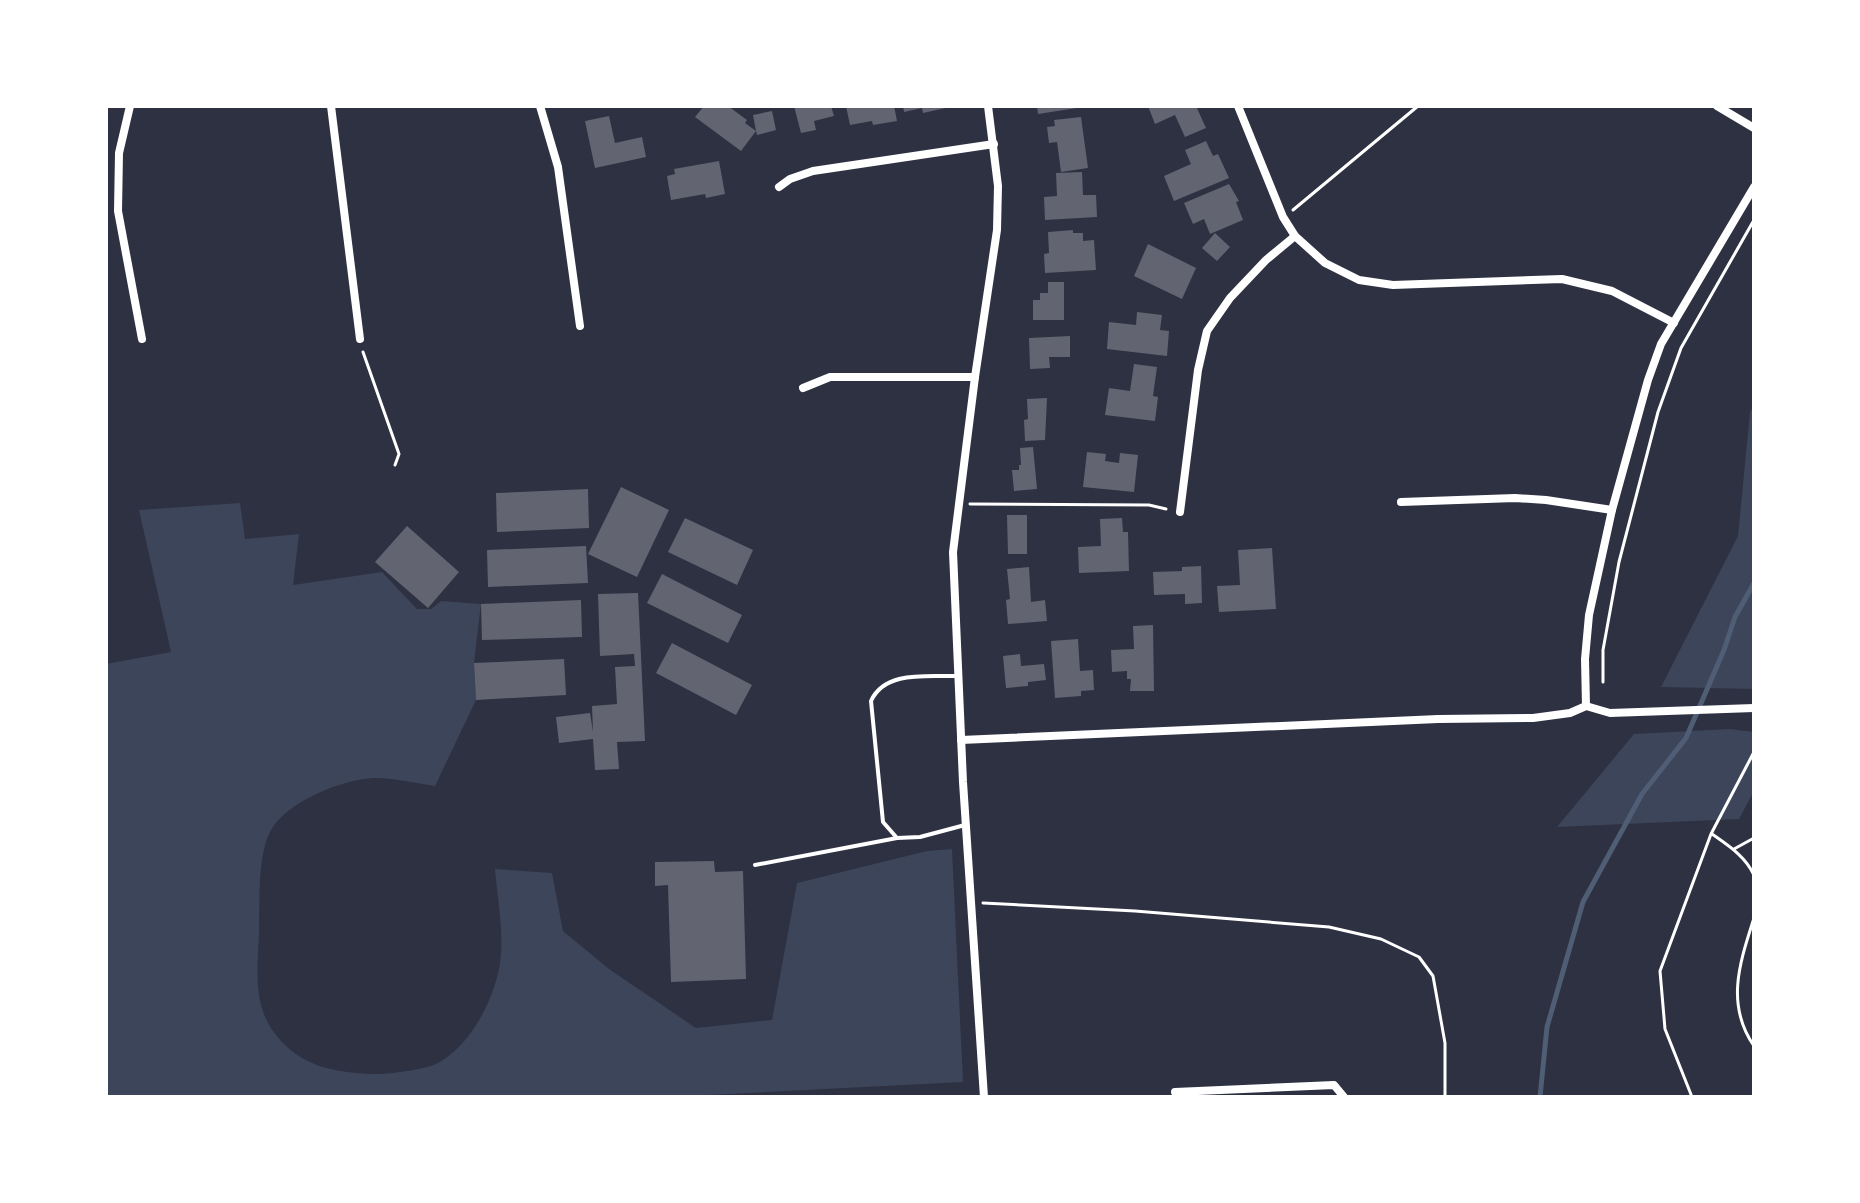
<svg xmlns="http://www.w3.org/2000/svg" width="1860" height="1203" viewBox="0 0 1860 1203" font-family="'DM Sans',sans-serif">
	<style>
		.green { fill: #3c4559 }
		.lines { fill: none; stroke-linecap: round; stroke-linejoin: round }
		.stream { stroke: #4f5d75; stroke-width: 5 }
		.building { fill: #626471 }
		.path { stroke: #fff; stroke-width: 3 }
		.service { stroke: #fff; stroke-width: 4 }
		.minor { stroke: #fff; stroke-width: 8 }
	</style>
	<rect width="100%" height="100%" fill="#2d3142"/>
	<g class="green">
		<polygon points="1754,405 1754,689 1661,687 1738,536 1750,412"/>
		<path d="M240,503L245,539L299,534L293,585L382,572L417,609H431L441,601L481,604L474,663L476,700L435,786C415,783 394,778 374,778C343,779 285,802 270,832C257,857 260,905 259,934C257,974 252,1011 282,1042C307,1068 337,1072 370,1074C385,1075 422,1070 436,1064C472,1046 499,992 501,953C503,926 497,896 495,869L552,873L563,931L609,969L696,1028L772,1020L797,883L927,851L952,849L963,1082L669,1097H106V664L171,652L139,510Z"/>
		<polygon points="1730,729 1754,732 1754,791 1739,819 1557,827 1634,734"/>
	</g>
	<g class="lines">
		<polyline class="stream" points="1540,1097 1547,1027 1583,902 1642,794 1686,738 1724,650 1735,617 1754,583"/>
	</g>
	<g class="building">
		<polygon points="704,106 728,106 747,120 745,123 756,131 753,115 772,111 776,130 757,135 756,131 741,151 695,117"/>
		<polygon points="794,106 831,106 834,116 814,121 816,130 801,133"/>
		<polygon points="846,106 894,106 897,121 873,125 872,121 850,125"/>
		<polygon points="903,106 950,106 950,107 923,113 922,108 904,112"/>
		<polygon points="1037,106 1077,106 1077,108 1038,114"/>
		<polygon points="1148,106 1196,106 1206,128 1185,137 1175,115 1155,124"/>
		<polygon points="609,116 615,143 642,137 646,157 595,168 585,121"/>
		<polygon points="1081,117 1088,168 1061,172 1057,142 1049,143 1047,127 1055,126 1054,120"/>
		<polygon points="1206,141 1213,156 1218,154 1229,178 1174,201 1164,176 1191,164 1185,150"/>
		<polygon points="719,161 725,194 706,198 705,194 671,200 667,176 675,174 674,169"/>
		<polygon points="1082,172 1083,195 1096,195 1097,217 1045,220 1044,197 1057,196 1056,173"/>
		<polygon points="1229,184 1239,201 1236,202 1243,220 1210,234 1204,219 1193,224 1184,203"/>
		<polygon points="1073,230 1073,233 1083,233 1083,241 1094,240 1096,270 1045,273 1044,254 1049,253 1048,232"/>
		<polygon points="1215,233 1230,247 1217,261 1202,248"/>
		<polygon points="1148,244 1196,268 1182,299 1134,276"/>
		<polygon points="1048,282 1064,282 1064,320 1033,320 1033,300 1040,300 1040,293 1048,293"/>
		<polygon points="1137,312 1162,315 1160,330 1169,331 1167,356 1107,349 1109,322 1136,325"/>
		<polygon points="1070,336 1070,357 1049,357 1050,368 1030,369 1029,338"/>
		<polygon points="1134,364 1157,367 1153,396 1158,397 1155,421 1105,415 1109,388 1130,391"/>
		<polygon points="1047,398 1045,440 1025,441 1024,420 1028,419 1027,399"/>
		<polygon points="1033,447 1037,489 1014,491 1012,470 1019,470 1019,465 1021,465 1020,448"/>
		<polygon points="1087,452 1106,454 1105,461 1119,463 1120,453 1138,455 1134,492 1083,487"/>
		<polygon points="621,487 669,510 637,577 588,554"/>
		<polygon points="588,489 589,528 497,532 496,493"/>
		<polygon points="1007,515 1027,515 1027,554 1008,554"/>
		<polygon points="685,518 753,550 737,585 668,552"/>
		<polygon points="1122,518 1123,532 1128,532 1129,571 1079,573 1078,547 1101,546 1100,519"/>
		<polygon points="407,526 459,572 428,608 375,562"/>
		<polygon points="586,546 588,583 488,587 487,550"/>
		<polygon points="1272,548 1276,609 1219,612 1217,586 1240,585 1238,550"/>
		<polygon points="1201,566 1202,603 1185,604 1185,594 1154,595 1153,572 1182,571 1182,567"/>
		<polygon points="1029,567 1031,602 1045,600 1047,621 1008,624 1006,600 1010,599 1007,569"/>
		<polygon points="662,574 742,615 728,643 647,603"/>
		<polygon points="638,593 645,741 617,742 619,769 595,770 593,739 559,743 556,717 590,713 593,732 592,706 617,704 615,667 635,666 634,654 600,656 598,594"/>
		<polygon points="581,600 582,637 482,640 481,604"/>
		<polygon points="1153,625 1154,691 1130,691 1131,679 1127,679 1127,671 1112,672 1111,650 1134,649 1133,626"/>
		<polygon points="1078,639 1080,671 1093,670 1094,690 1081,691 1081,696 1055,698 1051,641"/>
		<polygon points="672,643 752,685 736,715 656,673"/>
		<polygon points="1020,654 1021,666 1044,664 1046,680 1028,682 1028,686 1006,688 1003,656"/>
		<polygon points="564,659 566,695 476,700 474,663"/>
		<polygon points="714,861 715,872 743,871 746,979 671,982 668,885 655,886 655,862"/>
	</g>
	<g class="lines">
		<g class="path">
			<polyline points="1293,210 1418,106"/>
			<polyline points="363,352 399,454 395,465"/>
			<polyline points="970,504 1149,505 1166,509"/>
			<polyline points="1603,682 1603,650 1619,562 1658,412 1681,348 1754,220"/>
			<path d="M1712,834C1729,846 1745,856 1754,875"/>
			<polyline points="1734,849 1754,838"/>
			<polyline points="983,903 1135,911 1329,927 1381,939 1419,957 1433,976 1445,1043 1445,1097"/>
			<path d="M1754,918C1740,962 1725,1004 1754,1046"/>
			<polyline points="1692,1097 1665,1029 1660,971 1711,834 1754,752"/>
		</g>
		<g class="service">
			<path d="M897,838L883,822L871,701C885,670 928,677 957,676"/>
			<polyline points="755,865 897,838 920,837 965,825"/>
		</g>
		<g class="minor">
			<polyline points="130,106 119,153 118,211 142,339"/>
			<polyline points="331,106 360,339"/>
			<polyline points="540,106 558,167 580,326"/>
			<polyline points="1238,106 1283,217 1295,236 1325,263 1359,280 1393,285 1562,279 1612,291 1674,323"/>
			<polyline points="1717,106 1754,128"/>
			<polyline points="779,187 790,179 813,171 994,144"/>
			<polyline points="803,388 830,377 975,377"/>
			<polyline points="1401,502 1515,498 1546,500 1612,510"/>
			<polyline points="1180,512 1198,370 1207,331 1230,298 1266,260 1295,236"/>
			<polyline points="1586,706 1585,659 1589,615 1612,510 1648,380 1661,344 1754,187"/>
			<polyline points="961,740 1438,719 1533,718 1570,713 1586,706 1610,713 1754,708"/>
			<polyline points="1175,1092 1334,1085 1344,1097"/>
			<polyline points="984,1097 963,782 953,552 975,377 997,230 998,186 988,106"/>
		</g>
	</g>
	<rect width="1860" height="1203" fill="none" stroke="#ffffff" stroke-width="216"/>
</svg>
